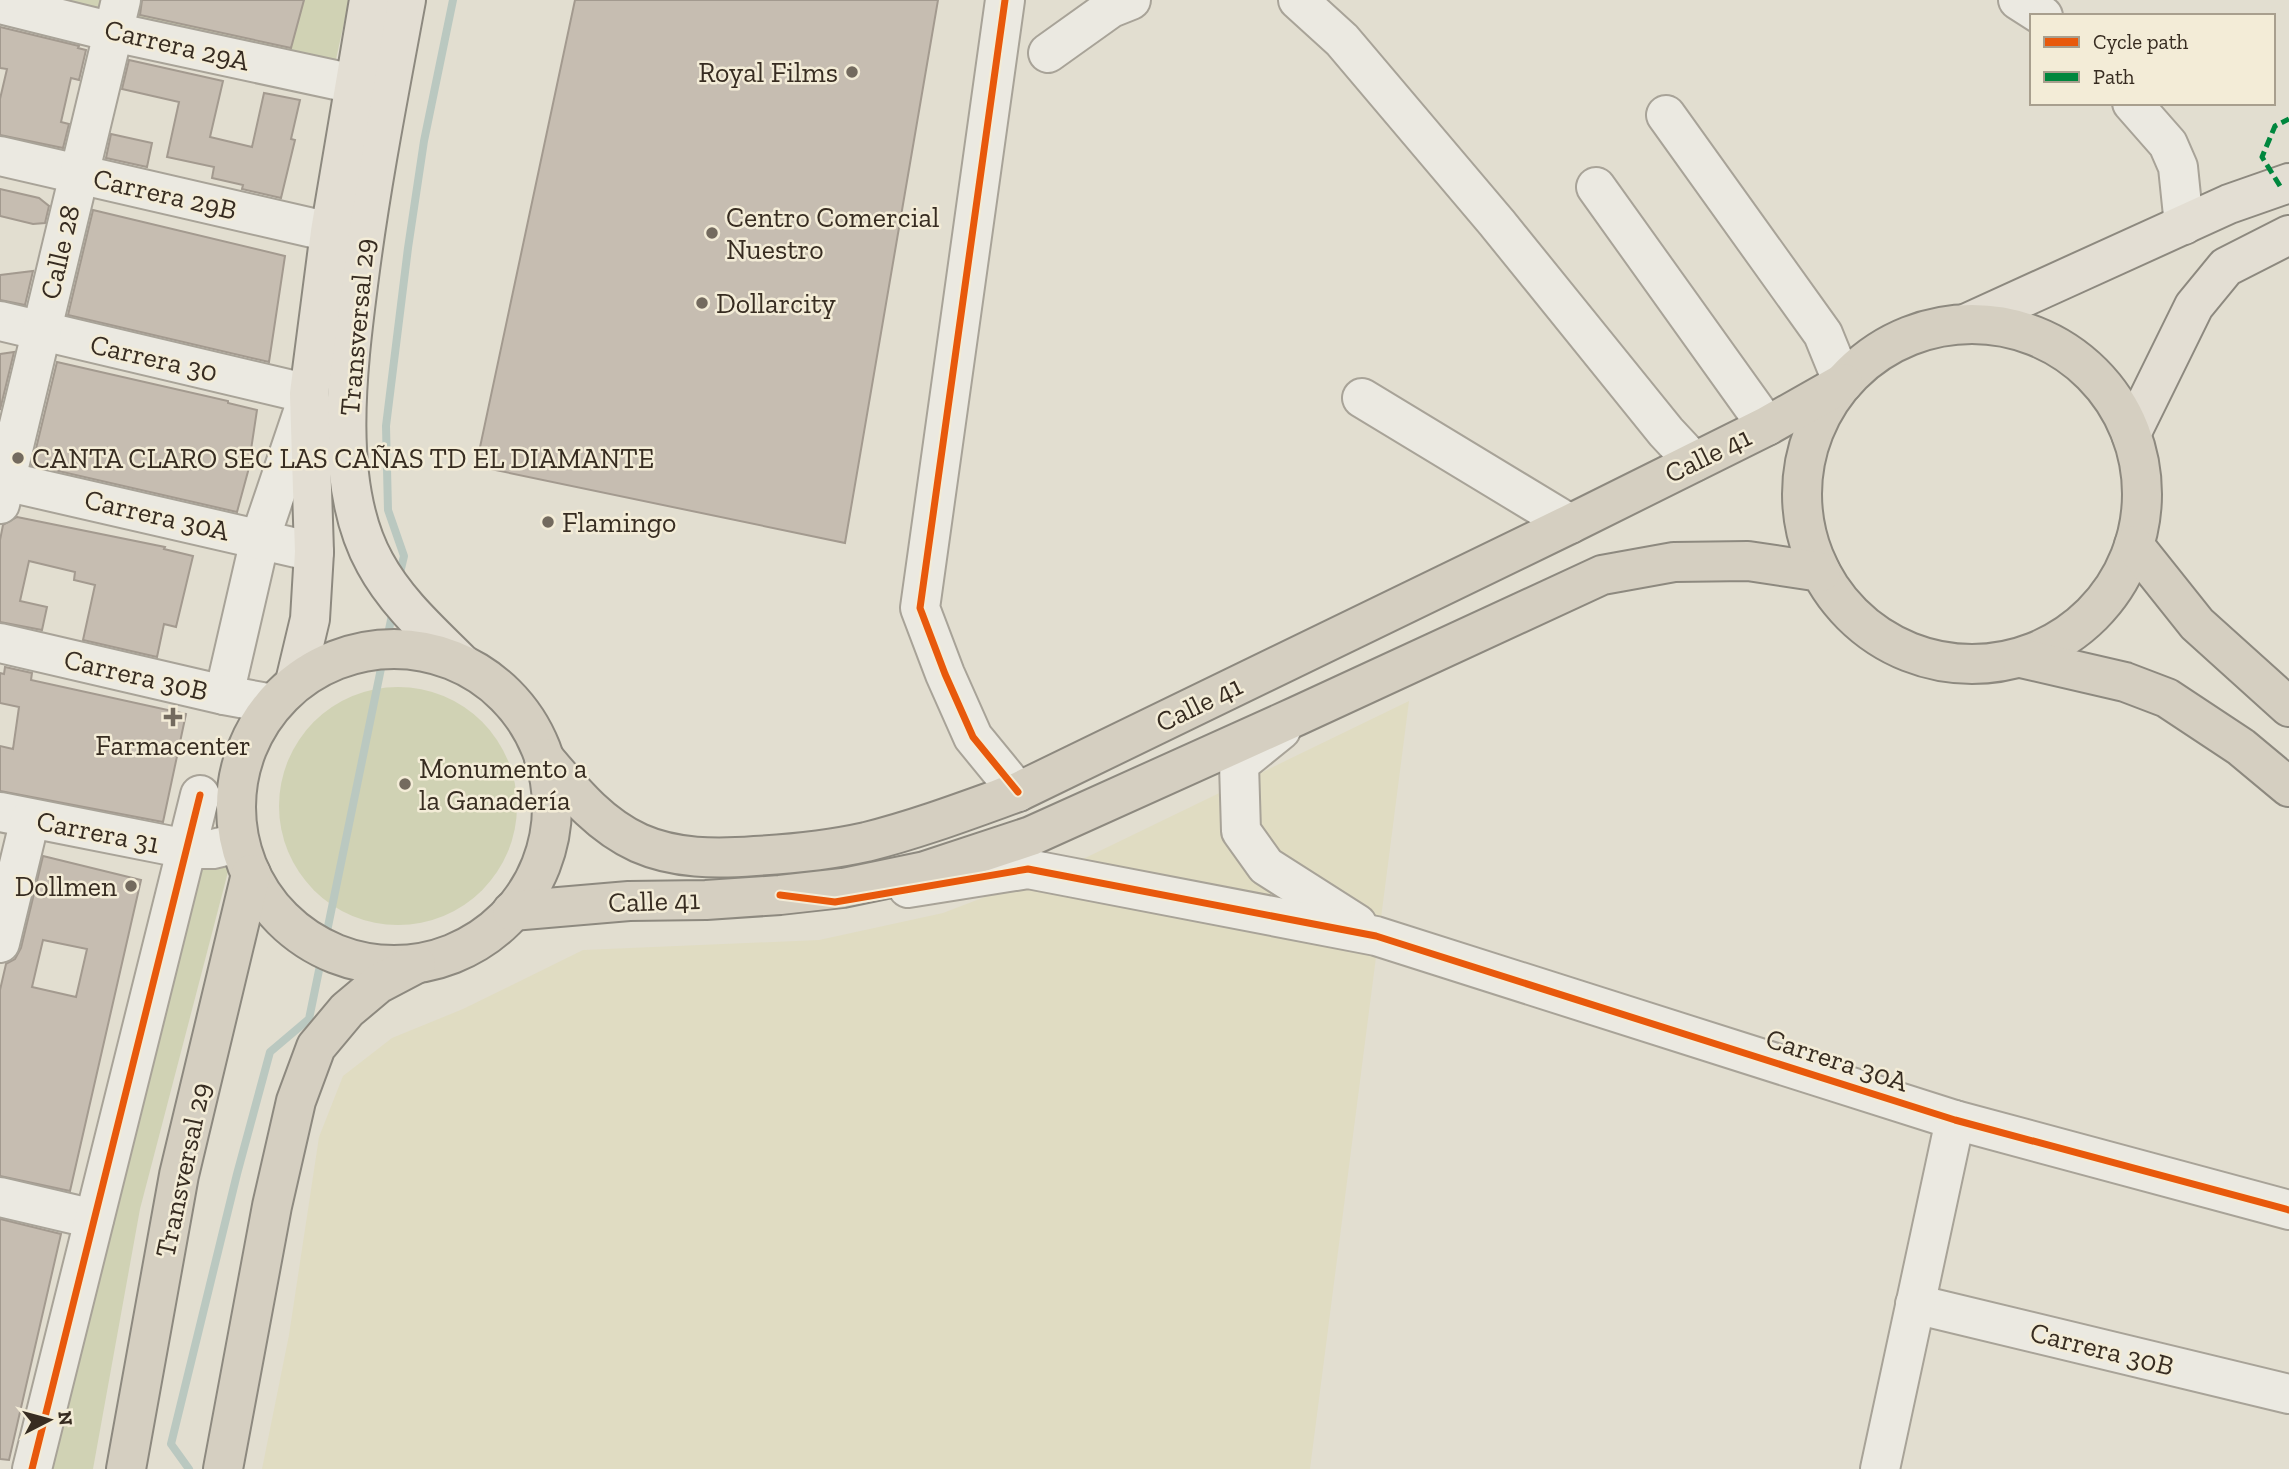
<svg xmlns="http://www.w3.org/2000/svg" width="2289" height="1469" viewBox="0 0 2289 1469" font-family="'Zilla Slab',serif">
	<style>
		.farmland { fill: #e0dcc2 }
		.green { fill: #d0d2b4 }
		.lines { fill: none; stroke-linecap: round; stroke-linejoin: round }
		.stream { stroke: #bac8c0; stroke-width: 8 }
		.building { fill: #c6bdb1; stroke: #a39a8f; stroke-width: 2; fill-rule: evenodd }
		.minor-casing { stroke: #a8a398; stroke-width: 42 }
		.major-casing { stroke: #8d897f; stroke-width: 42 }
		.highway-casing { stroke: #8d897f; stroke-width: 42 }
		.minor { stroke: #ebe9e1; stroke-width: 38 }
		.major { stroke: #e3ded3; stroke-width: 38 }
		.highway { stroke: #d5cfc1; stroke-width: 38 }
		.quiet { stroke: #00873e; stroke-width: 5; stroke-dasharray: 10 5; stroke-linecap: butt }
		.cycleway-casing { stroke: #f3ecd7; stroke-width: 11 }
		.cycleway { stroke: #e8590c; stroke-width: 7 }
		.poi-dot { fill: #736a5e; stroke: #f3ecd7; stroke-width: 2.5 }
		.labels { text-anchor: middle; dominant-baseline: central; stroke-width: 5; stroke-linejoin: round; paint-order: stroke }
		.street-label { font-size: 28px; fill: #372c21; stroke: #f3ecd7 }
		.poi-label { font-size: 28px; fill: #372c21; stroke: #f3ecd7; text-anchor: start }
	</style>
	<rect width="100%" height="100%" fill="#e2ded0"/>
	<polygon class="farmland" points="1409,701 1310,1469 262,1469 289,1335 319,1137 343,1076 392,1038 463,1009 583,950 819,940 943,913 1081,860"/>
	<g class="green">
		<polygon points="25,0 349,0 333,73"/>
		<circle cx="398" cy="806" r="119"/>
		<polygon points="187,868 229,868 140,1209 93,1469 43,1469"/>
	</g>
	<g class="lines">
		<g class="stream">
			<polyline points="399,577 404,556 388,510 386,426 408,248 424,141 453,0"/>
			<polyline points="189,1469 171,1444 237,1174 270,1052 309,1019 393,610"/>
		</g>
	</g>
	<g class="building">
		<polygon points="142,0 304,0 291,48 140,15"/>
		<polygon points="575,0 938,0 845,543 476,466"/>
		<polygon points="0,27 79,46 78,48 86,50 79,80 71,78 61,122 69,124 63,148 0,135 0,99 7,69 0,68"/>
		<polygon points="129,60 223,81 210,137 252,147 264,93 300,100 291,139 295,140 281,198 242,189 243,185 212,178 214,167 167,157 179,102 122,89"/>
		<polygon points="111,134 152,143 147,167 106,158"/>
		<polygon points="0,189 39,198 49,206 45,223 33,224 0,216"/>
		<polygon points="93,210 285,256 269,362 68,315"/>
		<polygon points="33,271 25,305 0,300 0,275"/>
		<polygon points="14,352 0,410 0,354"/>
		<polygon points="57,362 228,401 228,403 257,410 249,463 250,464 237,512 32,465"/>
		<polygon points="17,517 165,547 164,549 193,556 176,627 164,624 157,657 83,640 95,585 74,580 75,572 29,561 20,601 47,607 42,630 0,622 0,540 3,525"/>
		<polygon points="5,667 32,673 31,680 186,714 163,822 0,791 0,746 13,749 19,707 0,703 0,673 4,674"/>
		<path d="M43,856L141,880L70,1191L0,1176V990L6,964L15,959L21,948ZM43,940L87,949L76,997L32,987Z"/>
		<polygon points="0,1219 61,1234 9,1460 0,1459"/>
	</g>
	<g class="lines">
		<g class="minor-casing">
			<g id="minor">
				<polyline points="1005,0 920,608 945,674 973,737 1018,792"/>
				<polyline points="1298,0 1342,40 1497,223 1666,432 1694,462"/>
				<polyline points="2018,0 2043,16"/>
				<polyline points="0,4 113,32 354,84"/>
				<polyline points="1048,53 1111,8 1131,0"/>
				<polyline points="2132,103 2168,144 2178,167 2184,225"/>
				<polyline points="1666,115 1823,334 1843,383"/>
				<polyline points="0,156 330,232"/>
				<polyline points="1596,187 1767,426"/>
				<polyline points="0,321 309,394 260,539 224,695"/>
				<polyline points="1362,398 1570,524"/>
				<polyline points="0,480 314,552"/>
				<polyline points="0,504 121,0"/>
				<polyline points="0,643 224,695 273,704"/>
				<polyline points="1281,730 1239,764 1241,831 1266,866 1357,924"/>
				<polyline points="0,812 187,849 213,849 238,843"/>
				<polyline points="908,888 1028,869 1376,936 1955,1120 2289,1210"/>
				<polyline points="0,943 30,819"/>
				<polyline points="0,1197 94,1219"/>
				<polyline points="1915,1304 2289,1394"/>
				<polyline points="32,1469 200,795"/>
				<polyline points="1880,1469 1955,1120"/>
			</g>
		</g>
		<g class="major-casing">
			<g id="major">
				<path d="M406,0C389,92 371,184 359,277C348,363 331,484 375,563C396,602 430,632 461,663"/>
				<polyline points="1965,324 2229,204 2289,183"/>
				<polyline points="2131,434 2194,306 2226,267 2289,235"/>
				<polyline points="295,682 310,619 314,552 309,394 330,232 369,0"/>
			</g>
		</g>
		<g class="highway-casing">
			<g id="highway">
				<circle cx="1972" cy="494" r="170"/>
				<polyline points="2134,545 2197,624 2289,707"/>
				<circle cx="394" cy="807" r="158"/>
				<polyline points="2021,658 2125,682 2167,698 2241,747 2289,787"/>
				<path d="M544,758C572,791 599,825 639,843C675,859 716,859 755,856C791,854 830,850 866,842C918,829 968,810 1018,792L1570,524L1767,426L1843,383"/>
				<polyline points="512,911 629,901 706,900 780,895 843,888 925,871 1031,836 1297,716 1602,575 1674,562 1748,561 1821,572"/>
				<polyline points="126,1469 179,1175 251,874"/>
				<polyline points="223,1469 272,1206 296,1101 316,1047 347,1010 378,984 416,964"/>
			</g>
		</g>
		<use href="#minor" class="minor"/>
		<use href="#major" class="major"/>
		<use href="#highway" class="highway"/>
		<polyline class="quiet" points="2280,186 2262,157 2275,126 2289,119"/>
		<g class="cycleway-casing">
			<g id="cycleway">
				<polyline points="1005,0 920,608 945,674 973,737 1018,792"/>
				<polyline points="780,895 835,902 1028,869 1376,936 1955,1120 2289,1210"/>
				<polyline points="32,1469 200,795"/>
			</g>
		</g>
		<use href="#cycleway" class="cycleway"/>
	</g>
	<g class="poi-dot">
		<circle cx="852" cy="72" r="7"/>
		<circle cx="712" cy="233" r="7"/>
		<circle cx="702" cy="303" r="7"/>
		<circle cx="18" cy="458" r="7"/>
		<circle cx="548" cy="522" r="7"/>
		<path d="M169.5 706.5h7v7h7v7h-7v7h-7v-7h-7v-7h7z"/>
		<circle cx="405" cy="784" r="7"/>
		<circle cx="131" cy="886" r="7"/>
	</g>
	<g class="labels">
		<g class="street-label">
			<text transform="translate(177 45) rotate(13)">Carrera 29A</text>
			<text transform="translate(165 194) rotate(13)">Carrera 29B</text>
			<text transform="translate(60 252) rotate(-77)">Calle 28</text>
			<text transform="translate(357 327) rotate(-85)">Transversal 29</text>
			<text transform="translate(154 358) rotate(13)">Carrera 30</text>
			<text transform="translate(1708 455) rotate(-26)">Calle 41</text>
			<text transform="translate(157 515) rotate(13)">Carrera 30A</text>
			<text transform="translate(136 675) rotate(13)">Carrera 30B</text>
			<text transform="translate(1199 704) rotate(-26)">Calle 41</text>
			<text transform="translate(98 832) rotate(11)">Carrera 31</text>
			<text transform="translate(654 901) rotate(-2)">Calle 41</text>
			<text transform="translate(1837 1060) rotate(18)">Carrera 30A</text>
			<text transform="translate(183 1170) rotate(-78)">Transversal 29</text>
			<text transform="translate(2102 1349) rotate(14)">Carrera 30B</text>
		</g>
		<g class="poi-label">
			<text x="838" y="72" text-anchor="end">Royal Films</text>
			<text x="726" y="217">Centro Comercial<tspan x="726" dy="32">Nuestro</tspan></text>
			<text x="716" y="303">Dollarcity</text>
			<text x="32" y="458">CANTA CLARO SEC LAS CAÑAS TD EL DIAMANTE</text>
			<text x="562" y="522">Flamingo</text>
			<text x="173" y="745" text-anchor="middle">Farmacenter</text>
			<text x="419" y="768">Monumento a<tspan x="419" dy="32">la Ganadería</tspan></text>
			<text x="117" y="886" text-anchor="end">Dollmen</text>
		</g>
	</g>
	<rect x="2030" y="14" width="245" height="91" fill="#f3ecd7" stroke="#a89f8e" stroke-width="2"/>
	<rect x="2044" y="37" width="35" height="10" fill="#e8590c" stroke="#a89f8e" stroke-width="2"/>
	<text x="2093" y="49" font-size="21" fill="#372c21">Cycle path</text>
	<rect x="2044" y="72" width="35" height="10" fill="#00873e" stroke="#a89f8e" stroke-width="2"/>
	<text x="2093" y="84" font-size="21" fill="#372c21">Path</text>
	<g transform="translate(49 1420) rotate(84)" stroke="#f3ecd7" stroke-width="5" paint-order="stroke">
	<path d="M0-5L12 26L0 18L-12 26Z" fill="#372c21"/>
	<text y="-10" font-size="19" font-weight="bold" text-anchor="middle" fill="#372c21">N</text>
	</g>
</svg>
